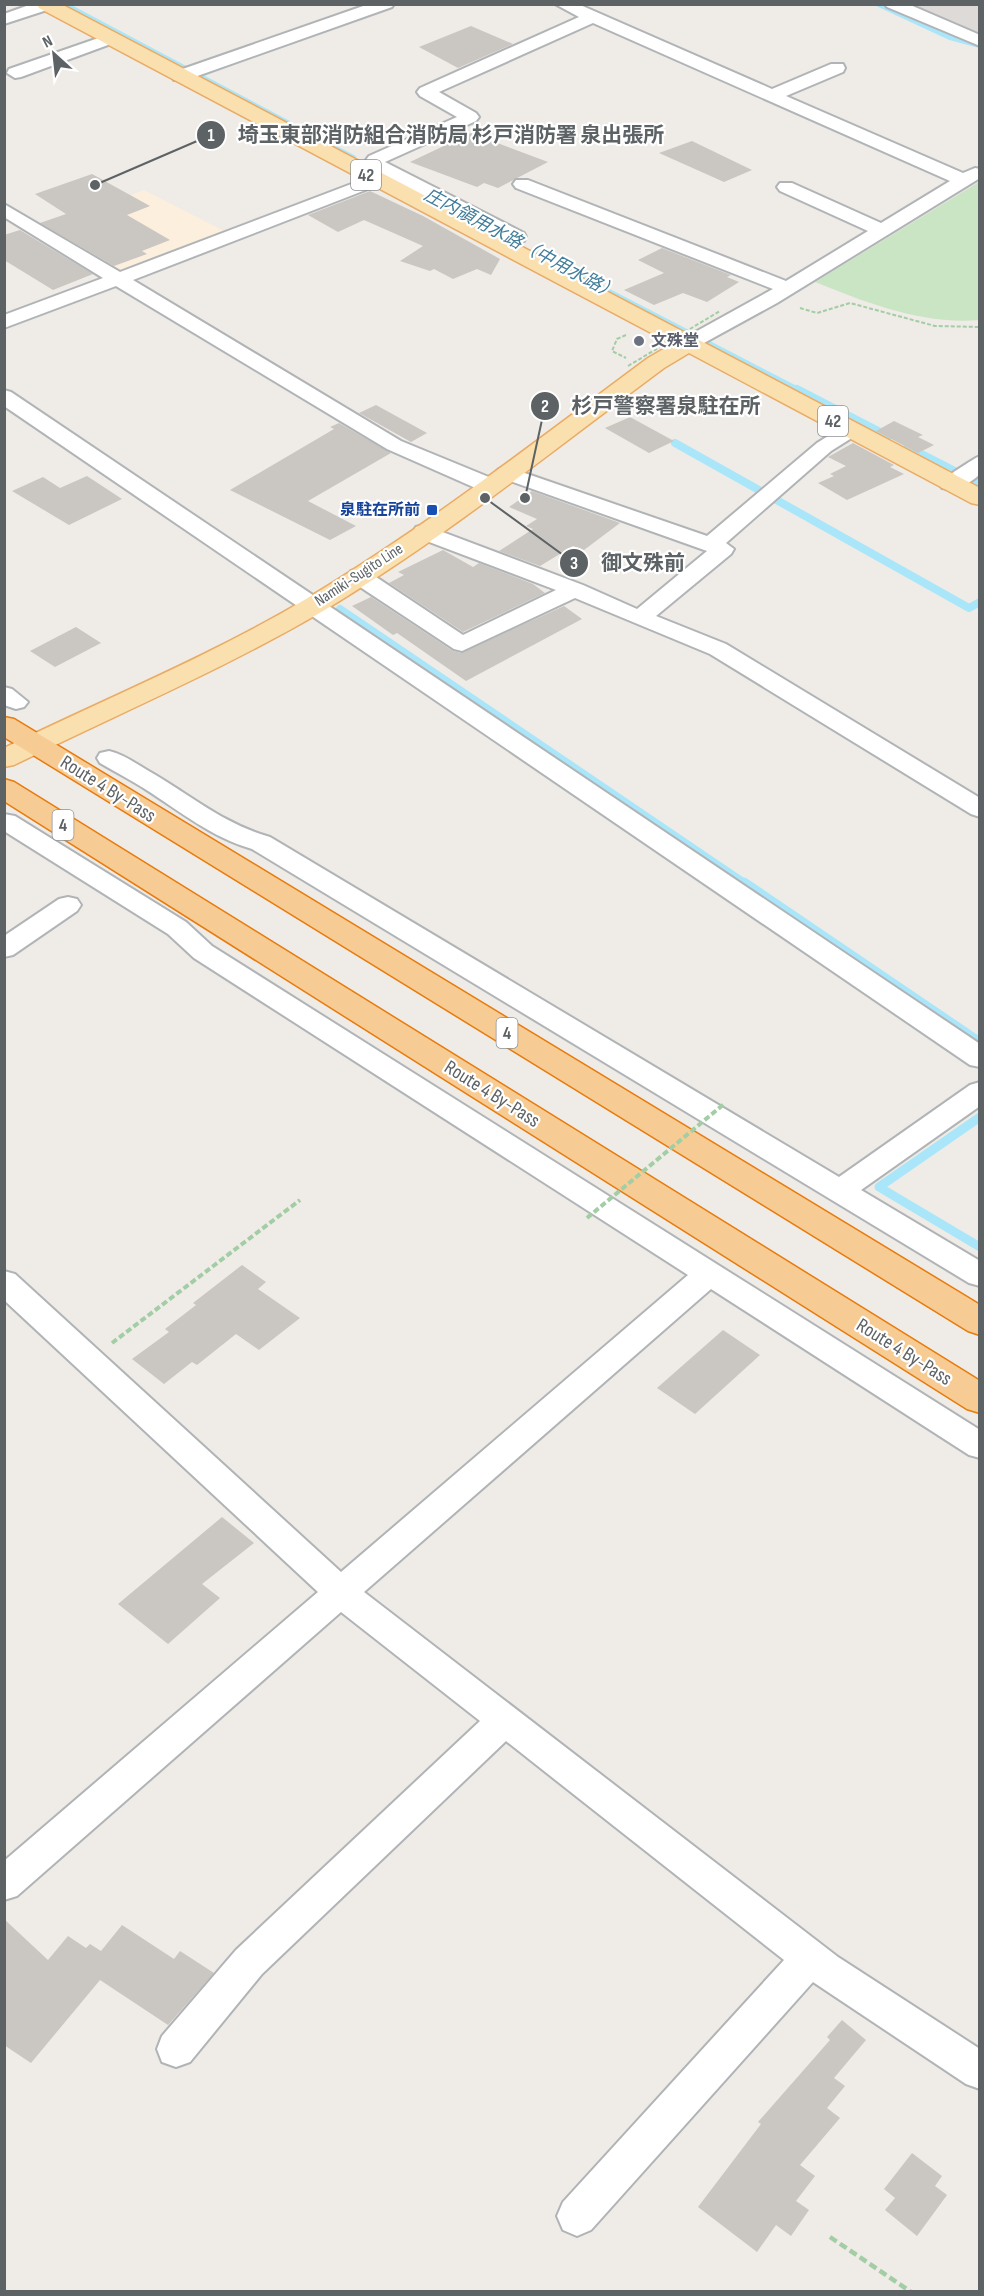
<svg xmlns="http://www.w3.org/2000/svg" width="984" height="2296" viewBox="0 0 984 2296" font-family="'Sofia Sans Condensed','Noto Sans JP',sans-serif">
	<style>
		.commercial { fill: #fcefdd }
		.industrial { fill: #dedad8 }
		.green { fill: #cae5c4 }
		.lines { fill: none; stroke-linecap: round; stroke-linejoin: round }
		.stream-far2 { stroke: #aae6fa; stroke-width: 6 }
		.stream-far1 { stroke: #aae6fa; stroke-width: 8 }
		.stream { stroke: #aae6fa; stroke-width: 9 }
		.building { fill: #cac6c2 }
		.minor-casing { stroke: #b1b4b7; stroke-width: 4 }
		.major-casing { stroke: #eaab64; stroke-width: 3 }
		.highway-casing { stroke: #e77b0d; stroke-width: 3 }
		.path-far2 { stroke: #a2cda5; stroke-width: 2; stroke-dasharray: 4 2; stroke-linecap: butt }
		.path-far1 { stroke: #a2cda5; stroke-width: 4; stroke-dasharray: 6 3; stroke-linecap: butt }
		.path { stroke: #a2cda5; stroke-width: 4.5; stroke-dasharray: 8 4; stroke-linecap: butt }
		.minor { fill: #fff; fill-rule: evenodd }
		.major { fill: #fae0af; fill-rule: evenodd }
		.highway { fill: #f7cc94; fill-rule: evenodd }
		.path-bridge-far1 { stroke: #a2cda5; stroke-width: 2; stroke-dasharray: 4 2; stroke-linecap: butt }
		.path-bridge { stroke: #a2cda5; stroke-width: 4; stroke-dasharray: 6 3; stroke-linecap: butt }
		.worship-dot { fill: #6b7280; stroke: #fff; stroke-width: 2 }
		.transit-dot { fill: #1a4fb4; stroke: #fff; stroke-width: 2 }
		.labels { text-anchor: middle; dominant-baseline: central; stroke-width: 4.5; stroke-linejoin: round; paint-order: stroke }
		.far-worship-label { font-size: 16px; font-weight: bold; fill: #5b616d; stroke: #fff; text-anchor: start }
		.far-transit-label { font-size: 16px; font-weight: bold; fill: #164399; stroke: #fff; text-anchor: end }
		.far-street-label { font-size: 16px; fill: #5d6265; stroke: #fff }
		.shield { fill: #fff; stroke: #8e9193; stroke-width: 1.5 }
		.shield-label { font-size: 18px; font-weight: bold; fill: #5d6265 }
		.far-water-label { font-size: 18px; font-style: italic; fill: #417d9b; stroke: #fff }
		.street-label { font-size: 20px; fill: #5d6265; stroke: #fff }
		.leader { fill: none; stroke: #5d6265; stroke-width: 2 }
		.callout-dot { fill: #5d6265; stroke: #fff; stroke-width: 2 }
		.mark-label { font-size: 18px; text-anchor: middle; font-weight: bold; fill: #fff }
		.callout-label { font-size: 21px; text-anchor: middle; font-weight: bold; fill: #5d6265; stroke: #fff; stroke-width: 4.5; stroke-linejoin: round; paint-order: stroke }
	</style>
	<rect width="100%" height="100%" fill="#efebe6"/>
	<polygon class="commercial" points="144,190 226,232 123,274 44,227"/>
	<polygon class="industrial" points="881,5 979,5 979,47 964,42"/>
	<path class="green" d="M979,182V320C923,325 867,303 815,282Z"/>
	<g class="lines">
		<g class="stream-far2">
			<polyline points="63,4 353,158"/>
			<polyline points="879,4 950,37 980,45"/>
			<polyline points="532,252 800,391"/>
		</g>
		<g class="stream-far1">
			<polyline points="797,389 888,436"/>
			<polyline points="675,443 969,608 980,602"/>
			<polyline points="908,447 980,484"/>
			<polyline points="340,609 746,884"/>
		</g>
		<g class="stream">
			<polyline points="744,882 980,1042"/>
			<polyline points="980,1117 879,1187 980,1247"/>
		</g>
	</g>
	<g class="building">
		<polygon points="471,26 513,44 458,68 419,47"/>
		<polygon points="471,133 548,162 498,188 484,183 477,187 410,162"/>
		<polygon points="692,141 752,170 724,182 659,153"/>
		<polygon points="92,174 150,206 127,215 170,240 142,251 147,254 114,266 40,223 66,214 35,194"/>
		<polygon points="370,191 423,216 500,259 491,275 477,269 453,279 434,269 430,271 400,261 423,246 364,220 338,232 308,215"/>
		<polygon points="20,230 93,274 53,290 4,260 4,235"/>
		<polygon points="662,248 731,275 727,277 739,282 707,302 683,293 654,305 624,290 664,273 638,260"/>
		<polygon points="376,405 427,433 411,442 359,413"/>
		<polygon points="630,417 674,441 649,453 605,428"/>
		<polygon points="894,421 923,435 918,437 934,445 918,453 876,431"/>
		<polygon points="339,423 391,453 308,501 356,526 330,540 230,490 334,429 330,427"/>
		<polygon points="853,443 894,465 890,467 904,474 847,500 818,483 834,476 830,474 846,466 828,457"/>
		<polygon points="87,476 122,499 69,525 12,491 43,477 60,488"/>
		<polygon points="532,491 620,523 584,550 573,546 540,566 499,551 533,529 526,526 537,519 509,507"/>
		<polygon points="443,550 473,567 479,563 533,584 545,593 463,632 389,583 404,575 398,572"/>
		<polygon points="371,597 453,651 461,653 564,606 582,619 466,681 397,633 393,635 352,606"/>
		<polygon points="76,627 101,643 55,667 30,651"/>
		<polygon points="242,1265 266,1282 258,1289 300,1318 259,1350 236,1334 197,1365 192,1362 164,1384 132,1359 169,1332 165,1329 196,1305 193,1303"/>
		<polygon points="723,1330 760,1355 695,1414 657,1388"/>
		<polygon points="222,1517 254,1543 202,1584 220,1598 168,1644 118,1604"/>
		<polygon points="4,1919 48,1960 68,1936 86,1948 90,1944 101,1951 122,1925 174,1959 180,1951 214,1973 168,2025 100,1980 31,2063 4,2045"/>
		<polygon points="842,2020 866,2040 834,2078 845,2086 827,2108 840,2118 800,2165 815,2176 796,2201 809,2210 791,2236 776,2225 757,2252 698,2207 761,2124 758,2122 830,2040 827,2037"/>
		<polygon points="912,2153 942,2176 935,2186 947,2195 917,2236 885,2210 895,2198 884,2189"/>
	</g>
	<g class="lines">
		<g class="minor-casing">
			<g id="minor">
				<polygon points="32,4 55,5 53,8 4,24 4,14"/>
				<polygon points="369,4 394,4 392,7 186,80 174,80 172,76 174,72"/>
				<polygon points="555,4 578,4 772,89 831,64 843,64 845,68 843,72 786,96 963,173 975,168 980,169 980,178 777,303 693,349 679,349 676,345 679,341 773,289 516,188 513,184 516,180 528,180 786,281 868,231 780,191 777,187 780,183 792,183 881,223 950,181 593,23 439,92 476,113 479,117 476,121 385,162 524,233 526,237 524,241 510,241 370,168 366,160 369,156 457,117 420,96 417,92 420,88 579,17"/>
				<polygon points="885,4 908,4 980,35 980,46 887,7"/>
				<polygon points="110,34 116,36 118,39 116,42 21,77 15,78 7,73 9,69"/>
				<polygon points="375,175 381,176 384,180 381,184 133,280 401,441 496,480 499,485 496,490 488,491 480,490 387,449 116,286 4,328 4,315 103,278 4,217 4,204 120,272"/>
				<polygon points="4,390 11,392 980,1044 980,1067 970,1065 4,406"/>
				<polygon points="851,424 858,426 861,430 858,434 831,451 726,543 734,549 731,554 656,616 726,644 980,798 980,817 971,814 710,654 575,598 462,651 454,649 351,581 348,576 351,571 359,569 367,571 463,635 556,590 416,537 413,532 416,527 424,525 583,585 637,609 707,551 499,477 495,473 499,469 506,467 513,469 707,536 817,443 844,426"/>
				<path d="M980,456V474C970,484 956,491 942,488L939,483C941,480 976,457 980,456Z"/>
				<polygon points="4,687 12,689 28,702 24,707 16,709 4,705"/>
				<path d="M109,751C123,754 135,763 147,770C188,793 223,824 270,837L839,1177L970,1085L980,1082V1106L861,1190L980,1261V1286L969,1283L252,849C211,837 181,812 145,789C131,780 115,772 100,763L97,758L100,753Z"/>
				<polygon points="4,814 15,816 186,922 212,946 980,1430 980,1458 969,1455 711,1289 364,1592 838,1957 980,2049 980,2089 966,2084 813,1982 591,2230 577,2236 563,2230 557,2216 563,2202 784,1960 506,1741 262,1974 190,2062 176,2067 162,2062 157,2049 162,2036 236,1950 480,1721 341,1612 17,1896 4,1900 4,1861 318,1592 4,1300 4,1271 15,1274 341,1572 688,1275 194,958 168,934 4,831"/>
				<polygon points="68,897 77,899 81,905 77,911 13,955 4,957 4,936 59,899"/>
			</g>
		</g>
		<g class="major-casing">
			<path id="major" d="M37,4H61L980,488V505L971,503L689,353L664,368C552,451 443,539 323,611C224,669 117,714 14,765L4,767V748C105,699 210,656 306,599C426,527 536,441 648,358L672,344L39,8Z"/>
		</g>
		<g class="highway-casing">
			<g id="highway">
				<polygon points="4,717 14,719 980,1305 980,1335 968,1331 4,737"/>
				<polygon points="4,779 14,782 980,1381 980,1413 967,1409 4,801"/>
			</g>
		</g>
		<g class="path-far2">
			<polyline points="800,308 817,313 850,303 935,326 980,327"/>
			<polyline points="626,335 617,339 612,351 626,358"/>
		</g>
		<polyline class="path-far1" points="112,1343 300,1200"/>
		<polyline class="path" points="830,2237 911,2292"/>
		<use href="#minor" class="minor"/>
		<use href="#major" class="major"/>
		<use href="#highway" class="highway"/>
		<polyline class="path-bridge-far1" points="628,366 720,311"/>
		<polyline class="path-bridge" points="587,1218 724,1104"/>
	</g>
	<circle class="worship-dot" cx="639" cy="341" r="6"/>
	<rect class="transit-dot" x="426" y="504" width="12" height="12" rx="3"/>
	<g class="labels">
		<g class="far-worship-label">
			<text x="651" y="341">文殊堂</text>
		</g>
		<g class="far-transit-label">
			<text x="420" y="510">泉駐在所前</text>
		</g>
		<g class="far-street-label">
			<text transform="translate(359 575) rotate(-33)">Namiki-Sugito Line</text>
		</g>
		<g class="shield">
			<rect x="351" y="160" width="30" height="30" rx="4.5"/>
			<rect x="818" y="406" width="30" height="30" rx="4.5"/>
			<rect x="52.5" y="810" width="21" height="30" rx="4.5"/>
			<rect x="496.5" y="1018" width="21" height="30" rx="4.5"/>
		</g>
		<g class="shield-label">
			<text x="366" y="175">42</text>
			<text x="833" y="421">42</text>
			<text x="63" y="825">4</text>
			<text x="507" y="1033">4</text>
		</g>
		<g class="far-water-label">
			<text transform="translate(521 244) rotate(28)">庄内領用水路（中用水路）</text>
		</g>
		<g class="street-label">
			<text transform="translate(108 789) rotate(32)">Route 4 By-Pass</text>
			<text transform="translate(492 1094) rotate(32)">Route 4 By-Pass</text>
			<text transform="translate(904 1352) rotate(32)">Route 4 By-Pass</text>
		</g>
	</g>
	<path class="leader" d="M95 185L211 135M525 498L545 406M485 498L574 563"/>
	<g class="callout-dot">
		<circle cx="95" cy="185" r="6"/>
		<circle cx="525" cy="498" r="6"/>
		<circle cx="485" cy="498" r="6"/>
		<circle cx="211" cy="135" r="15"/>
		<circle cx="545" cy="406" r="15"/>
		<circle cx="574" cy="563" r="15"/>
	</g>
	<g class="mark-label">
		<text x="211" y="141">1</text>
		<text x="545" y="412">2</text>
		<text x="574" y="569">3</text>
	</g>
	<g class="callout-label">
		<text x="451" y="142">埼玉東部消防組合消防局 杉戸消防署 泉出張所</text>
		<text x="666" y="413">杉戸警察署泉駐在所</text>
		<text x="643" y="570">御文殊前</text>
	</g>
	<rect width="984" height="2296" fill="none" stroke="#5d6265" stroke-width="12"/>
	<g transform="translate(54 54) rotate(333)" stroke="#ffffff" stroke-width="4.5" paint-order="stroke">
	<path d="M0-4.5L10 22L0 15L-10 22Z" fill="#5d6265"/>
	<text y="-9" font-size="16" font-weight="bold" text-anchor="middle" fill="#5d6265">N</text>
	</g>
</svg>
